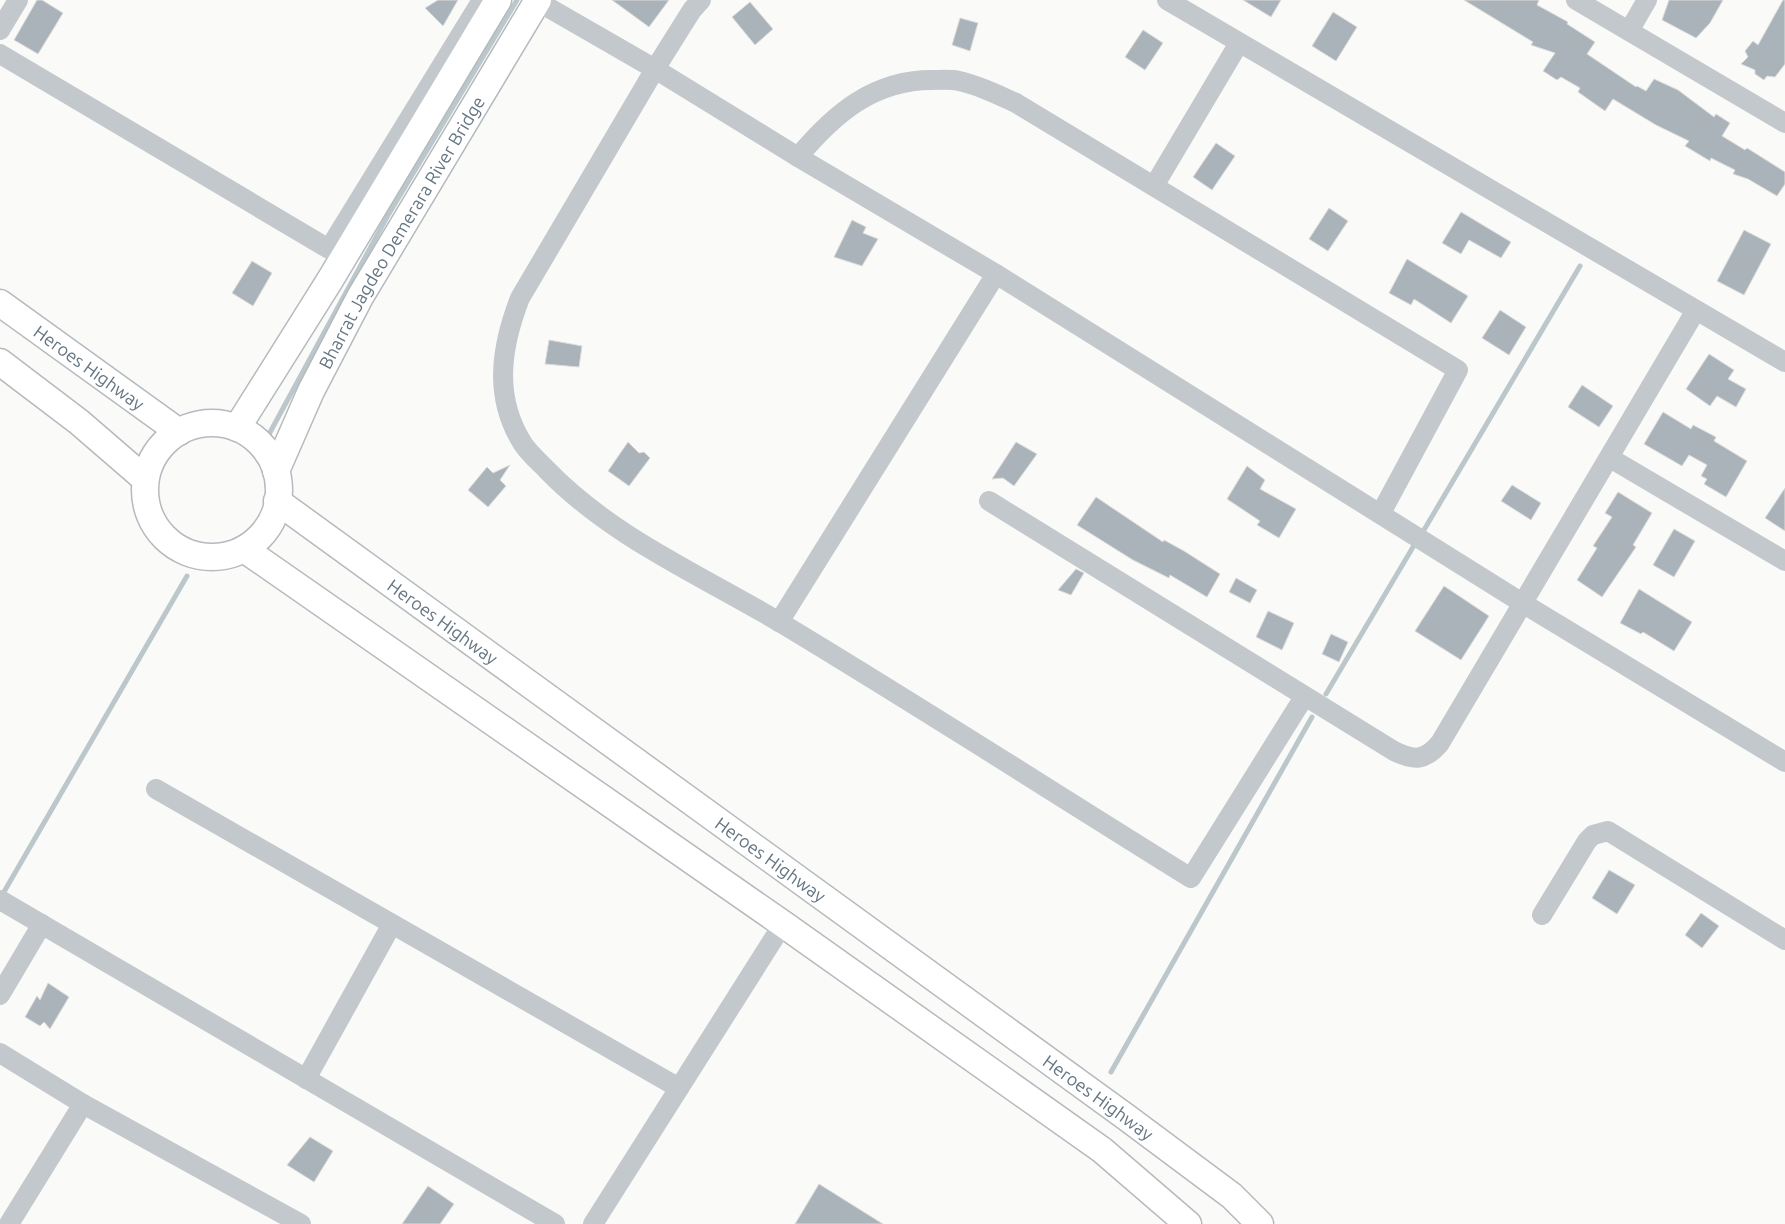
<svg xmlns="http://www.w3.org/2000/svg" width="1785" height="1224" viewBox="0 0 1785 1224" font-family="Ubuntu,sans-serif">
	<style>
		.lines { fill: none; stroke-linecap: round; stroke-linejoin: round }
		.stream { stroke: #bbc7cb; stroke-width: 5 }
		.building { fill: #aab3b9; stroke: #dcdcda }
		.major-casing { stroke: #b5babe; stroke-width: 29 }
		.minor { stroke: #c3c8cc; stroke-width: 20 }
		.major { stroke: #fff; stroke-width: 26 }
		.labels { text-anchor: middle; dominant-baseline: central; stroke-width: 5; stroke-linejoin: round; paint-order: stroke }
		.street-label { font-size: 18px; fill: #657683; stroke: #fff }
	</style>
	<rect width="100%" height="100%" fill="#fafaf8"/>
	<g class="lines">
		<g class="stream">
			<polyline points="268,436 387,217 517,0"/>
			<polyline points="1421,535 1580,266"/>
			<polyline points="1326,694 1416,542"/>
			<polyline points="1,897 187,576"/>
			<polyline points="1111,1072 1312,717"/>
		</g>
	</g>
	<g class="building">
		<polygon points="37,0 42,0 63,13 38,54 14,40"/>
		<polygon points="438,0 458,0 443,26 425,8"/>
		<polygon points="612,0 669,0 649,27"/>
		<polygon points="1243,0 1281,0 1271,17"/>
		<polygon points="1464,0 1539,0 1537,5 1568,22 1567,24 1595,42 1587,54 1636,87 1637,86 1646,91 1654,79 1678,90 1714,117 1716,114 1730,123 1722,136 1745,150 1747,148 1785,172 1785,184 1777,196 1748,179 1733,174 1735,170 1711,158 1710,161 1685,146 1689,141 1656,125 1613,99 1605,111 1578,92 1580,88 1561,77 1557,80 1543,71 1555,53 1531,45 1533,42"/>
		<polygon points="1669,0 1723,0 1710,23 1696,38 1662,20"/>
		<polygon points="1783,0 1785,0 1785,64 1775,77 1767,76 1764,80 1755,74 1755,70 1741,64 1748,57 1745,51 1753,41 1758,45"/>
		<polygon points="750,2 773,29 755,45 732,17"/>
		<polygon points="1333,12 1357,27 1336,61 1312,46"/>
		<polygon points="960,18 978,23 970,51 952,45"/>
		<polygon points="1143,30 1163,43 1145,70 1125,57"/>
		<polygon points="1216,143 1235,156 1212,190 1193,177"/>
		<polygon points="1329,208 1348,221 1328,251 1309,239"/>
		<polygon points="1461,212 1511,242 1501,258 1469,240 1461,254 1442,243"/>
		<polygon points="852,220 866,227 863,233 878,239 862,266 834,257"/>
		<polygon points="1744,230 1771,244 1744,295 1717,281"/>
		<polygon points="1407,259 1468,296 1451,323 1414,299 1411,305 1389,293"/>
		<polygon points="252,261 272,273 253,306 232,293"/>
		<polygon points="1500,310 1526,327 1509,355 1482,338"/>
		<polygon points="549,340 582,346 579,367 545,364"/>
		<polygon points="1709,354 1734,370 1728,379 1746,389 1736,407 1717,396 1710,406 1686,389"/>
		<polygon points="1582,385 1613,406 1599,427 1568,407"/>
		<polygon points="1663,412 1691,429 1693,425 1716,437 1714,441 1747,461 1726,497 1704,484 1707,479 1701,476 1707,465 1689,455 1682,466 1644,444"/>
		<polygon points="628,442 639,453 644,452 650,458 629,486 608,471"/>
		<polygon points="1016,442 1037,454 1014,486 1003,478 992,479"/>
		<polygon points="510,465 500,480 506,486 488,507 468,490 487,467 493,473"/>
		<polygon points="1247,466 1265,480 1260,489 1296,509 1279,538 1257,525 1260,521 1227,499"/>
		<polygon points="1512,485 1541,503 1531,520 1501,501"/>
		<polygon points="1785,488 1785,531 1765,518"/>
		<polygon points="1618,492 1652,513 1633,545 1636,547 1602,597 1577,580 1597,548 1593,546 1612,517 1605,513"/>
		<polygon points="1096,497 1163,542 1164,540 1184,551 1220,574 1207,597 1170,575 1169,578 1133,560 1077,525"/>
		<polygon points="1674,529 1695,541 1674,577 1653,565"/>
		<polygon points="1076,569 1084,573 1071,595 1058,590"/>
		<polygon points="1236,578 1257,590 1250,603 1229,592"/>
		<polygon points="1444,586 1489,616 1461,660 1415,631"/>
		<polygon points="1639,589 1692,622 1674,651 1643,632 1641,634 1620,623"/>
		<polygon points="1268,611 1294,623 1282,650 1256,637"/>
		<polygon points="1331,634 1348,642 1339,662 1322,654"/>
		<polygon points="1609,870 1635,885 1617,914 1592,898"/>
		<polygon points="1701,913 1719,926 1702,948 1685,935"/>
		<polygon points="48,983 69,997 50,1029 44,1022 40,1026 25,1017 37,996 40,1000"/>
		<polygon points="310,1137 333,1151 314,1182 287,1165"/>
		<polygon points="819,1184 883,1224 795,1224"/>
		<polygon points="428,1186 454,1204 440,1224 402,1224"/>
	</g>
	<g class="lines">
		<g class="major-casing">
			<g id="major">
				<path id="s1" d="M0,303L179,432"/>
				<polyline points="0,362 79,422 145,479"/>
				<circle cx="212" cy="490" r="67"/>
				<polyline points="237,428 330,280 498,0"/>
				<path id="s2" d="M276,471L311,391L360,297L538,0"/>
				<path id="s3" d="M277,501L1126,1117L1232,1196L1260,1224"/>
				<polyline points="244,549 783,924 1102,1150 1188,1224"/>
			</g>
		</g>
		<g class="minor">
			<path d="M701,0L692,10L655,69L520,298C501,347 493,397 523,444C529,453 538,461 546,469C611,537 701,575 781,623C919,706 1054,793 1191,878L1304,697"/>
			<polyline points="1167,0 1785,362"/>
			<polyline points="1576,0 1785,123"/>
			<polyline points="537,1 655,69 798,157 996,274 1524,604 1785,762"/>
			<polyline points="0,30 18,0"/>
			<polyline points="1629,31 1647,0"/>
			<polyline points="0,54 329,249 482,0"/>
			<path d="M798,157C834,114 873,80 932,80C941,80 951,79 959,81C979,85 998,95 1016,103L1458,370L1381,513"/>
			<polyline points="1154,186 1239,43"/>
			<polyline points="1610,458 1785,561"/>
			<path d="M989,501L1394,751C1414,761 1425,761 1440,743L1696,310"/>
			<polyline points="779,622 996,274"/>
			<polyline points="156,789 679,1088"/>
			<polyline points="0,900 555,1224"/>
			<polyline points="1542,915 1587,841 1593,835 1608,831 1785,940"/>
			<polyline points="0,995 42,924"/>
			<polyline points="0,1053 83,1104 301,1224"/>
			<polyline points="306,1079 392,924"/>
			<polyline points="9,1224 83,1104"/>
			<polyline points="593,1224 783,924"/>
		</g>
		<use href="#major" class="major"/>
	</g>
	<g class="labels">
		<g class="street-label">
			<text stroke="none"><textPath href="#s2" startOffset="270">Bharrat Jagdeo Demerara River Bridge</textPath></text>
			<text stroke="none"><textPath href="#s1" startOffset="110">Heroes Highway</textPath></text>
			<text stroke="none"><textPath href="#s3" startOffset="205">Heroes Highway</textPath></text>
			<text stroke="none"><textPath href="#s3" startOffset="610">Heroes Highway</textPath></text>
			<text stroke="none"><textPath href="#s3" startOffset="1015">Heroes Highway</textPath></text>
		</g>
	</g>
</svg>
